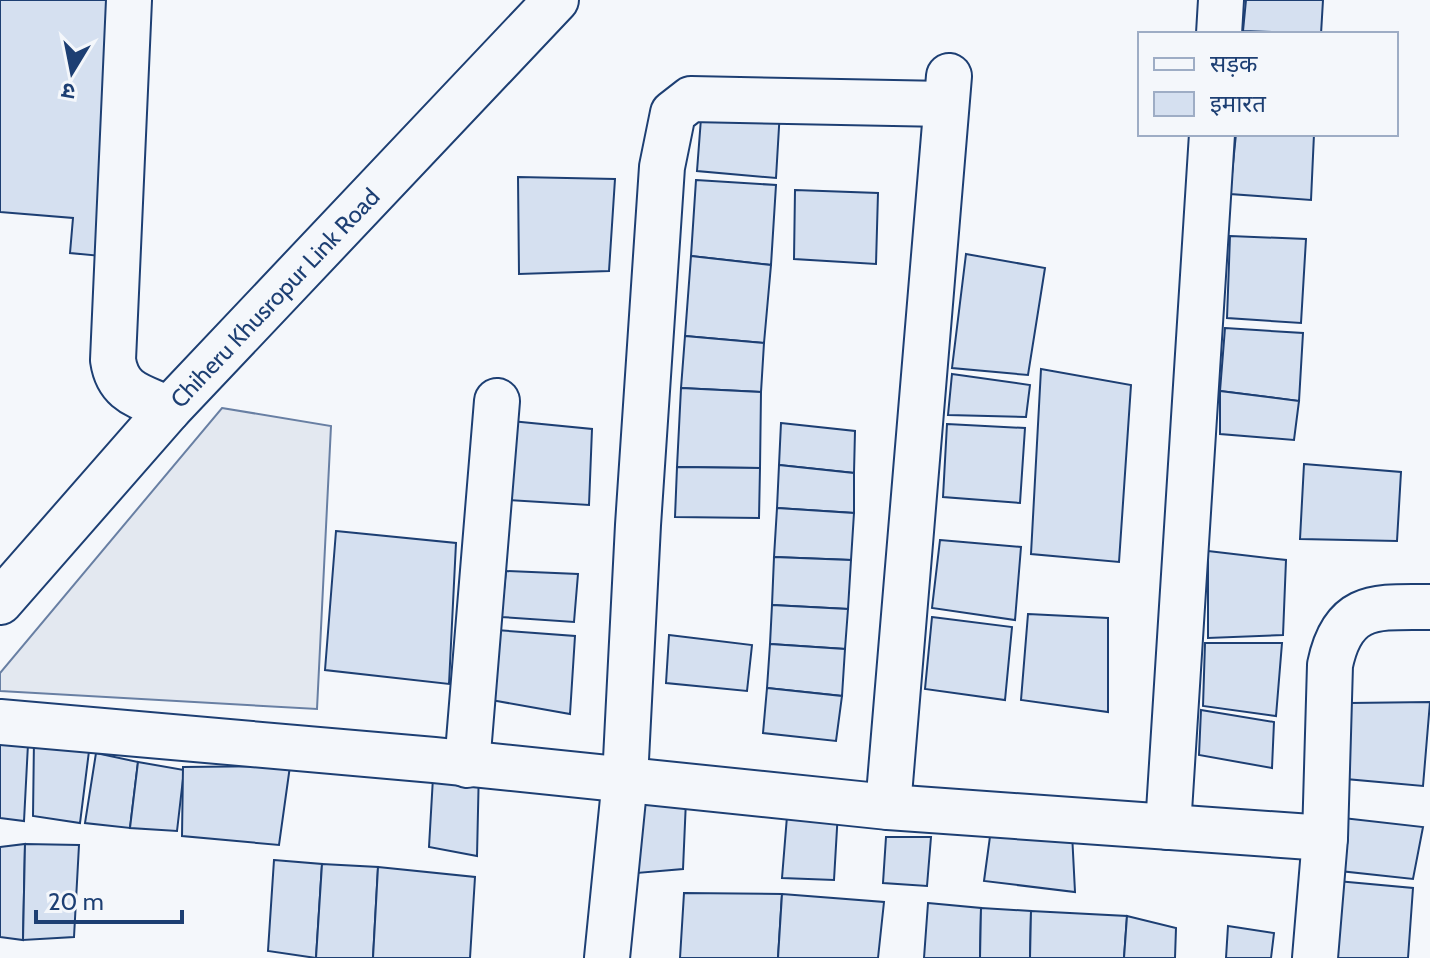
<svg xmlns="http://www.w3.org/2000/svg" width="1430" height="958" viewBox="0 0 1430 958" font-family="Cabin,'Noto Sans Devanagari',sans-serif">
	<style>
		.parking { fill: #e3e8f0; stroke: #687fa3; stroke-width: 2 }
		.building { fill: #d5e0f0; stroke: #1d3f73; stroke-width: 2 }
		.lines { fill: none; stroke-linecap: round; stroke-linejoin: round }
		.minor-casing { stroke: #1d3f73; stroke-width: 48 }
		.tertiary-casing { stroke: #1d3f73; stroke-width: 48 }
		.minor { stroke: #f4f7fb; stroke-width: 44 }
		.tertiary { stroke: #f4f7fb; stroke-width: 44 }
		.labels { text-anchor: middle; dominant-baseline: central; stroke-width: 6; stroke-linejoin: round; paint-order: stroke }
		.street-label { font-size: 24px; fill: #1d3f73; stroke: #f4f7fb }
	</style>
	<rect width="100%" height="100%" fill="#f4f7fb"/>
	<polygon class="parking" points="222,408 331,426 317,709 0,691 0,673"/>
	<g class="building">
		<polygon points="0,0 121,0 101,256 70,253 73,218 0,212"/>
		<polygon points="1246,0 1323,0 1321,34 1243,31"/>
		<polygon points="702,105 780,110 776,178 697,171"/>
		<polygon points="1236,134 1314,134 1311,200 1230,194"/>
		<polygon points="518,177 615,179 609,271 519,274"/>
		<polygon points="696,180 776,185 771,265 691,256"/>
		<polygon points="795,190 878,193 876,264 794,259"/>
		<polygon points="1230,236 1306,239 1301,323 1227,318"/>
		<polygon points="966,254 1045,268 1028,375 952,368"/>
		<polygon points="691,256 771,265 764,343 685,336"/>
		<polygon points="1225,328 1303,333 1299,401 1220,391"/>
		<polygon points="685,336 764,343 761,392 681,388"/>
		<polygon points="1041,369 1131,385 1119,562 1031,554"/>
		<polygon points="952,374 1030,385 1026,417 948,415"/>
		<polygon points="681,388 761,392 760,468 677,467"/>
		<polygon points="1220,391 1299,401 1294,440 1220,434"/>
		<polygon points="511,421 592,429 589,505 506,500"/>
		<polygon points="781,423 855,431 854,473 779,465"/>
		<polygon points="947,424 1025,428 1020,503 943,497"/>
		<polygon points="1304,464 1401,472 1397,541 1300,539"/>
		<polygon points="779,465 854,473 854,513 777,508"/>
		<polygon points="677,467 760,468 759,518 675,517"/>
		<polygon points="777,508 854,513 851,560 774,557"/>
		<polygon points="336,531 456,543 449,684 325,670"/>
		<polygon points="940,540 1021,547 1015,620 932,608"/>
		<polygon points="1208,551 1286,560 1283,635 1208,638"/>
		<polygon points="774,557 851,560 848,609 772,605"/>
		<polygon points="506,571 578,574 574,622 501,617"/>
		<polygon points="772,605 848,609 845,649 770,644"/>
		<polygon points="1028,614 1108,618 1108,712 1021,700"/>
		<polygon points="932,617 1012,627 1005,700 925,689"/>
		<polygon points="496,630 575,636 570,714 491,700"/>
		<polygon points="669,635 752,645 747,691 666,683"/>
		<polygon points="1205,643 1282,643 1276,716 1203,706"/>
		<polygon points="770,644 845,649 842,696 767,688"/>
		<polygon points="767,688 842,696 836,741 763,733"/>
		<polygon points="1430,702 1423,786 1346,779 1350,703"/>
		<polygon points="1201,710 1274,722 1272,768 1199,755"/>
		<polygon points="0,739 28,744 24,821 0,818"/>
		<polygon points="34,739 89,751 80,823 33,816"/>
		<polygon points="96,753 138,762 130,828 85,823"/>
		<polygon points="434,760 479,766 477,856 429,847"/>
		<polygon points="138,762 184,770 177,831 130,828"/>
		<polygon points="290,766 279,845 182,836 183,767"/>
		<polygon points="640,791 686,800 683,869 637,873"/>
		<polygon points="788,804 838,811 834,880 782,878"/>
		<polygon points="1343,818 1423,827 1413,879 1340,871"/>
		<polygon points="991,829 1072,833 1075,892 984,881"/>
		<polygon points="886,837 931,837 927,886 883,883"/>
		<polygon points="25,844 23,940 0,937 0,847"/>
		<polygon points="25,844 79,845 74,937 23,940"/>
		<polygon points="274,860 322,864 316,958 268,951"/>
		<polygon points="322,864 378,867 373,958 316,958"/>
		<polygon points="378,867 475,877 470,958 373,958"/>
		<polygon points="1337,881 1413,888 1408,958 1332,958"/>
		<polygon points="684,893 782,894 778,958 680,958"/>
		<polygon points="782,894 884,902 878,958 778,958"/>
		<polygon points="928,903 981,908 980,958 924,958"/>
		<polygon points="981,908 1031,911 1030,958 980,958"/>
		<polygon points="1031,911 1127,916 1124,958 1030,958"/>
		<polygon points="1127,916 1176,928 1175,958 1124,958"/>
		<polygon points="1228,926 1274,933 1271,958 1226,958"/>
	</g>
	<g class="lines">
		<g class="minor-casing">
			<g id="minor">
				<path d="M129,0L113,360C118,394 141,396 169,409"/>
				<polyline points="1219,34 1221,0"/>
				<polyline points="0,722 434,760 888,807 1325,838"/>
				<polyline points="467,765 497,401"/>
				<polyline points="888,807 949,76"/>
				<polyline points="1168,827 1212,134"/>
				<polyline points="607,958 625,779 638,525 662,167 673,113 691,99 946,104"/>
				<path d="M1315,958L1325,838L1330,665C1343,602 1376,607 1430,607"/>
			</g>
		</g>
		<g class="tertiary-casing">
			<g id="tertiary">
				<path id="s1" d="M0,602L169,409L556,0"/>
			</g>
		</g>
		<use href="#minor" class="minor"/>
		<use href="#tertiary" class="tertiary"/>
	</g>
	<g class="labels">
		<g class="street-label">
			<text stroke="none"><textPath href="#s1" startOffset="410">Chiheru Khusropur Link Road</textPath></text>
		</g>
	</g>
	<rect x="1138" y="32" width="260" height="104" fill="#f4f7fb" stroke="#9eadc5" stroke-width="2"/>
	<rect x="1154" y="58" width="40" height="12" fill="#f4f7fb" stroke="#9eadc5" stroke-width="2"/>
	<text x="1210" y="72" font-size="24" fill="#1d3f73">सड़क</text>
	<rect x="1154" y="92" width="40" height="24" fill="#d5e0f0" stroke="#9eadc5" stroke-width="2"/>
	<text x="1210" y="112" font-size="24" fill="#1d3f73">इमारत</text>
	<g transform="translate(72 72) rotate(190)" stroke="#f4f7fb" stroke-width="6" paint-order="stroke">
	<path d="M0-6L14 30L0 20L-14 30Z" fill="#1d3f73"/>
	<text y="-12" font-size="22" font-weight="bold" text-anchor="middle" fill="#1d3f73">उ</text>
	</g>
	<path d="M36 910v12h146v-12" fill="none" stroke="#1d3f73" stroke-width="4"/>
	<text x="48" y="910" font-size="24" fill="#1d3f73" stroke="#f4f7fb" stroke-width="6" paint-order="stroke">20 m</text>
</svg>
